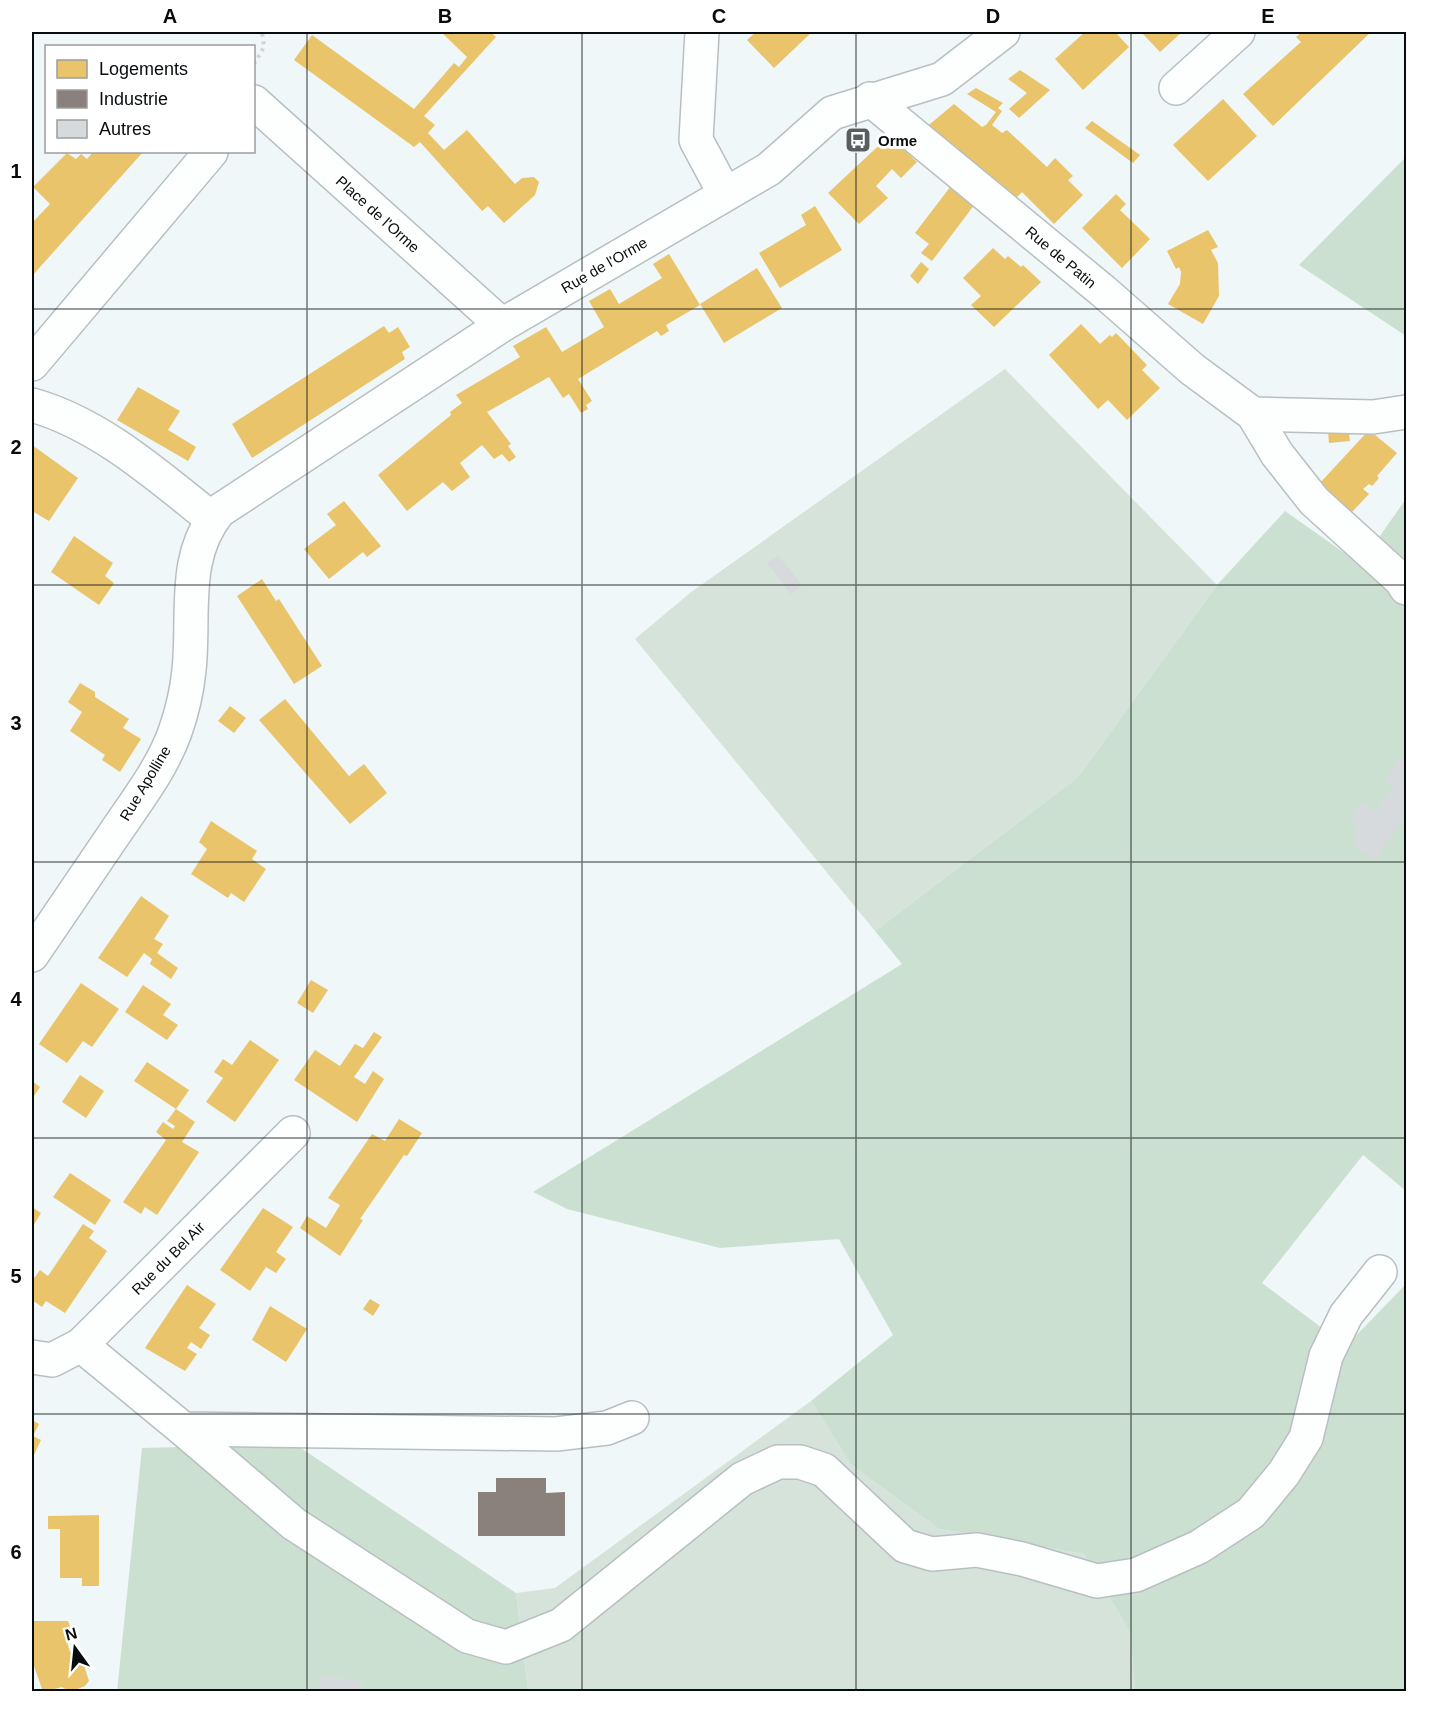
<svg xmlns="http://www.w3.org/2000/svg" width="1438" height="1723" viewBox="0 0 1438 1723" font-family="Arial,sans-serif">
	<style>
		.green { fill: #d5e3da }
		.forest { fill: #cce0d2 }
		.homes { fill: #e9c46a }
		.industry { fill: #8a817c }
		.building { fill: #d6dadd }
		.lines { fill: none; stroke-linecap: round; stroke-linejoin: round }
		.minor-casing { stroke: #b9bfc1; stroke-width: 36 }
		.path { stroke: #d2d4d4; stroke-width: 4; stroke-dasharray: 3 4.5; stroke-linecap: butt }
		.minor { stroke: #fdfefe; stroke-width: 33 }
		.grid { fill: none; stroke: #080c0e; stroke-width: 1.5; stroke-opacity: 0.55 }
		.labels { text-anchor: middle; dominant-baseline: central; stroke-width: 6; stroke-linejoin: round; paint-order: stroke }
		.poi-label { font-size: 15px; font-weight: bold; fill: #080c0e; stroke: #fff; text-anchor: start }
		.street-label { font-size: 15px; fill: #080c0e; stroke: #fff }
		.neatline { fill: none; stroke: #080c0e; stroke-width: 2 }
		.grid-label { font-size: 20px; text-anchor: middle; font-weight: bold; fill: #080c0e }
	</style>
	<rect width="100%" height="100%" fill="#eff7f9"/>
	<g class="green">
		<polygon points="1005,369 1217,585 1078,777 875,931 635,639 690,593"/>
		<polygon points="811,1401 851,1465 939,1529 1084,1554 1130,1632 1135,1691 528,1691 516,1593 555,1588"/>
	</g>
	<g class="forest">
		<polygon points="1406,157 1406,336 1299,265"/>
		<polygon points="1406,499 1406,1191 1363,1155 1262,1283 1346,1346 1406,1284 1406,1691 1135,1691 1130,1632 1084,1554 939,1529 851,1465 811,1401 893,1335 839,1239 720,1248 567,1209 533,1192 902,964 875,931 1078,777 1217,585 1285,511 1360,564"/>
		<polygon points="295,1444 516,1593 528,1691 117,1692 142,1448"/>
	</g>
	<g class="homes">
		<polygon points="441,32 491,32 496,37 424,116 435,125 428,133 444,150 467,130 515,184 522,178 534,177 539,182 535,195 504,223 488,206 482,211 420,142 414,147 294,60 312,35 414,109 454,63 459,67 467,57"/>
		<polygon points="756,32 812,32 774,68 747,40"/>
		<polygon points="1085,32 1115,32 1129,47 1083,90 1055,59"/>
		<polygon points="1141,32 1182,32 1160,52"/>
		<polygon points="1302,32 1371,32 1273,126 1243,94 1301,42 1296,37"/>
		<polygon points="1020,70 1050,90 1019,118 1009,109 1027,93 1008,79"/>
		<polygon points="976,88 1003,103 998,108 1002,111 992,125 1002,133 1007,130 1047,167 1055,158 1073,176 1068,180 1083,195 1054,224 1022,192 1011,203 924,129 954,104 982,127 986,125 996,112 967,94"/>
		<polygon points="1223,99 1257,136 1208,181 1173,145"/>
		<polygon points="1092,121 1140,155 1133,163 1085,128"/>
		<polygon points="889,136 917,162 901,178 892,169 876,186 888,198 859,224 828,193"/>
		<polygon points="93,152 143,152 32,276 32,223 50,204 33,187 67,153 76,159 81,154 87,159"/>
		<polygon points="954,182 978,200 932,261 921,253 929,244 915,233"/>
		<polygon points="1116,194 1126,204 1120,210 1150,239 1122,268 1082,228"/>
		<polygon points="815,206 842,250 780,288 759,253 806,225 801,215"/>
		<polygon points="1208,230 1218,247 1211,250 1218,263 1219,296 1203,324 1168,304 1180,284 1181,272 1179,267 1176,269 1167,251"/>
		<polygon points="993,248 1005,259 1008,256 1021,267 1023,265 1041,282 994,327 971,305 981,296 963,278"/>
		<polygon points="669,254 700,305 666,325 669,331 661,336 657,331 578,379 592,401 586,405 588,409 581,413 569,394 563,398 549,377 487,412 511,444 508,446 516,457 509,462 502,454 494,459 482,445 460,463 470,477 452,491 443,482 407,511 378,475 451,415 450,412 462,403 456,395 520,357 513,346 546,327 562,352 604,327 589,301 610,289 619,304 662,278 653,264"/>
		<polygon points="921,262 929,269 918,284 910,276"/>
		<polygon points="757,268 782,308 724,343 700,304"/>
		<polygon points="1081,324 1100,344 1110,335 1112,337 1116,333 1147,365 1142,370 1160,388 1127,420 1108,400 1098,409 1049,355"/>
		<polygon points="384,326 389,333 398,327 410,347 402,352 405,359 252,458 232,424"/>
		<polygon points="138,387 180,411 168,430 196,447 188,461 117,420"/>
		<polygon points="1360,429 1349,435 1350,441 1329,443 1328,431"/>
		<polygon points="1369,430 1397,453 1377,476 1379,478 1372,486 1369,484 1363,489 1369,494 1351,513 1319,484"/>
		<polygon points="32,445 78,478 49,521 32,511"/>
		<polygon points="344,501 381,546 367,557 363,552 329,579 304,549 336,525 327,514"/>
		<polygon points="74,536 113,563 105,576 114,583 99,605 51,572"/>
		<polygon points="262,579 276,601 279,599 322,666 294,684 237,596"/>
		<polygon points="80,683 95,692 95,697 129,719 123,728 141,739 120,772 102,760 105,755 70,731 82,712 68,702"/>
		<polygon points="285,699 349,776 364,764 387,793 350,824 259,720"/>
		<polygon points="230,706 246,718 234,733 218,721"/>
		<polygon points="211,821 257,851 252,859 266,869 244,902 231,893 228,898 191,874 207,849 199,842"/>
		<polygon points="141,896 169,916 154,939 163,944 157,953 178,968 171,979 150,964 152,959 144,953 127,977 98,958"/>
		<polygon points="311,980 328,990 313,1013 297,1003"/>
		<polygon points="81,983 119,1009 92,1047 83,1041 67,1063 39,1044"/>
		<polygon points="143,985 171,1004 163,1015 178,1025 167,1040 125,1012"/>
		<polygon points="374,1032 382,1037 354,1077 365,1084 373,1071 384,1079 357,1122 294,1080 315,1050 340,1066 355,1044 363,1048"/>
		<polygon points="250,1040 279,1060 235,1122 206,1102 223,1078 214,1072 219,1065 223,1059 232,1065"/>
		<polygon points="147,1062 189,1090 176,1109 195,1122 182,1142 199,1152 157,1215 145,1207 141,1214 123,1202 166,1140 156,1132 163,1122 173,1129 175,1126 167,1121 176,1109 134,1081"/>
		<polygon points="80,1075 104,1091 86,1118 62,1102"/>
		<polygon points="32,1081 40,1087 32,1099"/>
		<polygon points="399,1119 422,1133 407,1156 404,1155 360,1219 363,1220 340,1256 300,1228 307,1216 326,1228 340,1205 328,1198 372,1134 385,1141"/>
		<polygon points="70,1173 111,1200 95,1225 53,1197"/>
		<polygon points="32,1207 41,1213 32,1228"/>
		<polygon points="263,1208 293,1227 276,1252 286,1259 276,1273 266,1267 250,1291 220,1270"/>
		<polygon points="83,1224 94,1231 89,1238 107,1251 65,1313 46,1301 42,1307 32,1300 32,1281 40,1270 48,1276"/>
		<polygon points="187,1285 216,1304 199,1328 210,1335 201,1349 191,1342 187,1348 197,1354 185,1371 145,1348"/>
		<polygon points="370,1299 380,1305 373,1316 363,1309"/>
		<polygon points="270,1306 307,1329 286,1362 252,1340"/>
		<polygon points="32,1420 39,1424 33,1436 41,1440 32,1459"/>
		<polygon points="99,1515 99,1586 82,1586 82,1578 60,1578 60,1529 48,1529 48,1516"/>
		<polygon points="32,1621 68,1621 72,1632 65,1635 70,1652 79,1650 89,1681 85,1686 70,1692 62,1687 43,1692 34,1666 32,1667"/>
	</g>
	<polygon class="industry" points="496,1478 546,1478 546,1493 565,1492 565,1536 478,1536 478,1492 496,1492"/>
	<g class="building">
		<polygon points="778,555 802,585 791,594 767,563"/>
		<polygon points="1401,757 1406,760 1406,816 1375,860 1353,844 1358,836 1354,832 1358,825 1350,819 1362,802 1376,811 1394,786 1385,779"/>
		<polygon points="322,1675 363,1682 361,1692 319,1692"/>
	</g>
	<g class="lines">
		<g class="minor-casing">
			<g id="minor">
				<polyline points="702,32 696,140 725,194"/>
				<polyline points="1176,88 1238,32"/>
				<polyline points="870,99 1103,291 1192,369 1253,414 1277,454 1314,501 1401,580 1406,588"/>
				<polyline points="254,102 502,325"/>
				<polyline points="32,364 211,152"/>
				<path d="M32,405C100,424 158,476 212,519"/>
				<polyline points="1253,414 1373,417 1406,412"/>
				<path d="M32,955C60,914 88,872 117,830C138,799 162,768 175,732C182,712 187,691 189,670C195,615 181,557 219,511L502,325L769,169L832,113L942,79L1003,32"/>
				<polyline points="81,1345 183,1429 556,1434 607,1428 632,1418"/>
				<polyline points="32,1357 52,1360 81,1345 293,1133"/>
				<polyline points="183,1429 294,1524 467,1636 506,1647 561,1625 742,1479 778,1462 800,1462 824,1470 905,1546 932,1554 977,1550 1022,1559 1097,1581 1136,1575 1199,1547 1251,1513 1284,1473 1306,1438 1326,1356 1346,1315 1380,1272"/>
			</g>
		</g>
		<polyline class="path" points="254,64 264,47 262,32"/>
		<use href="#minor" class="minor"/>
	</g>
	<path class="grid" d="M307,32V1692M582,32V1692M856,32V1692M1131,32V1692M32,309H1406M32,585H1406M32,862H1406M32,1138H1406M32,1414H1406"/>
	<defs>
		<g id="bus-square" transform="scale(1.35)"><rect x="-9" y="-9" width="18" height="18" rx="4" fill="#595e60" stroke="#fff"/><path d="M-5-6H5V4H4V6H2V4H-2V6H-4V4H-5ZM-3.5-4V0h7V-4ZM-3.5 1.2v1.5H-2V1.2ZM2 1.2v1.5H3.5V1.2Z" fill="#fff"/></g>
	</defs>
	<g fill-rule="evenodd">
		<use href="#bus-square" x="858" y="140"/>
	</g>
	<g class="labels">
		<g class="poi-label">
			<text x="878" y="140">Orme</text>
		</g>
		<g class="street-label">
			<text transform="translate(378 214) rotate(42)">Place de l'Orme</text>
			<text transform="translate(1061 257) rotate(40)">Rue de Patin</text>
			<text transform="translate(604 265) rotate(-30)">Rue de l'Orme</text>
			<text transform="translate(145 783) rotate(-59)">Rue Apolline</text>
			<text transform="translate(168 1258) rotate(-45)">Rue du Bel Air</text>
		</g>
	</g>
	<rect width="1438" height="1723" fill="none" stroke="#ffffff" stroke-width="66"/>
	<rect x="45" y="45" width="210" height="108" fill="#ffffff" stroke="#9c9e9f" stroke-width="1.5"/>
	<rect x="57" y="60" width="30" height="18" fill="#e9c46a" stroke="#9c9e9f" stroke-width="1.5"/>
	<text x="99" y="75" font-size="18" fill="#080c0e">Logements</text>
	<rect x="57" y="90" width="30" height="18" fill="#8a817c" stroke="#9c9e9f" stroke-width="1.5"/>
	<text x="99" y="105" font-size="18" fill="#080c0e">Industrie</text>
	<rect x="57" y="120" width="30" height="18" fill="#d6dadd" stroke="#9c9e9f" stroke-width="1.5"/>
	<text x="99" y="135" font-size="18" fill="#080c0e">Autres</text>
	<g transform="translate(75 1648) rotate(345)" stroke="#ffffff" stroke-width="4.5" paint-order="stroke">
	<path d="M0-4.5L10 22L0 15L-10 22Z" fill="#080c0e"/>
	<text y="-9" font-size="16" font-weight="bold" text-anchor="middle" fill="#080c0e">N</text>
	</g>
	<rect x="33" y="33" width="1372" height="1657" class="neatline"/>
	<g class="grid-label">
		<text x="170" y="23">A</text>
		<text x="445" y="23">B</text>
		<text x="719" y="23">C</text>
		<text x="993" y="23">D</text>
		<text x="1268" y="23">E</text>
		<text x="16" y="178">1</text>
		<text x="16" y="454">2</text>
		<text x="16" y="730">3</text>
		<text x="16" y="1006">4</text>
		<text x="16" y="1283">5</text>
		<text x="16" y="1559">6</text>
	</g>
</svg>
